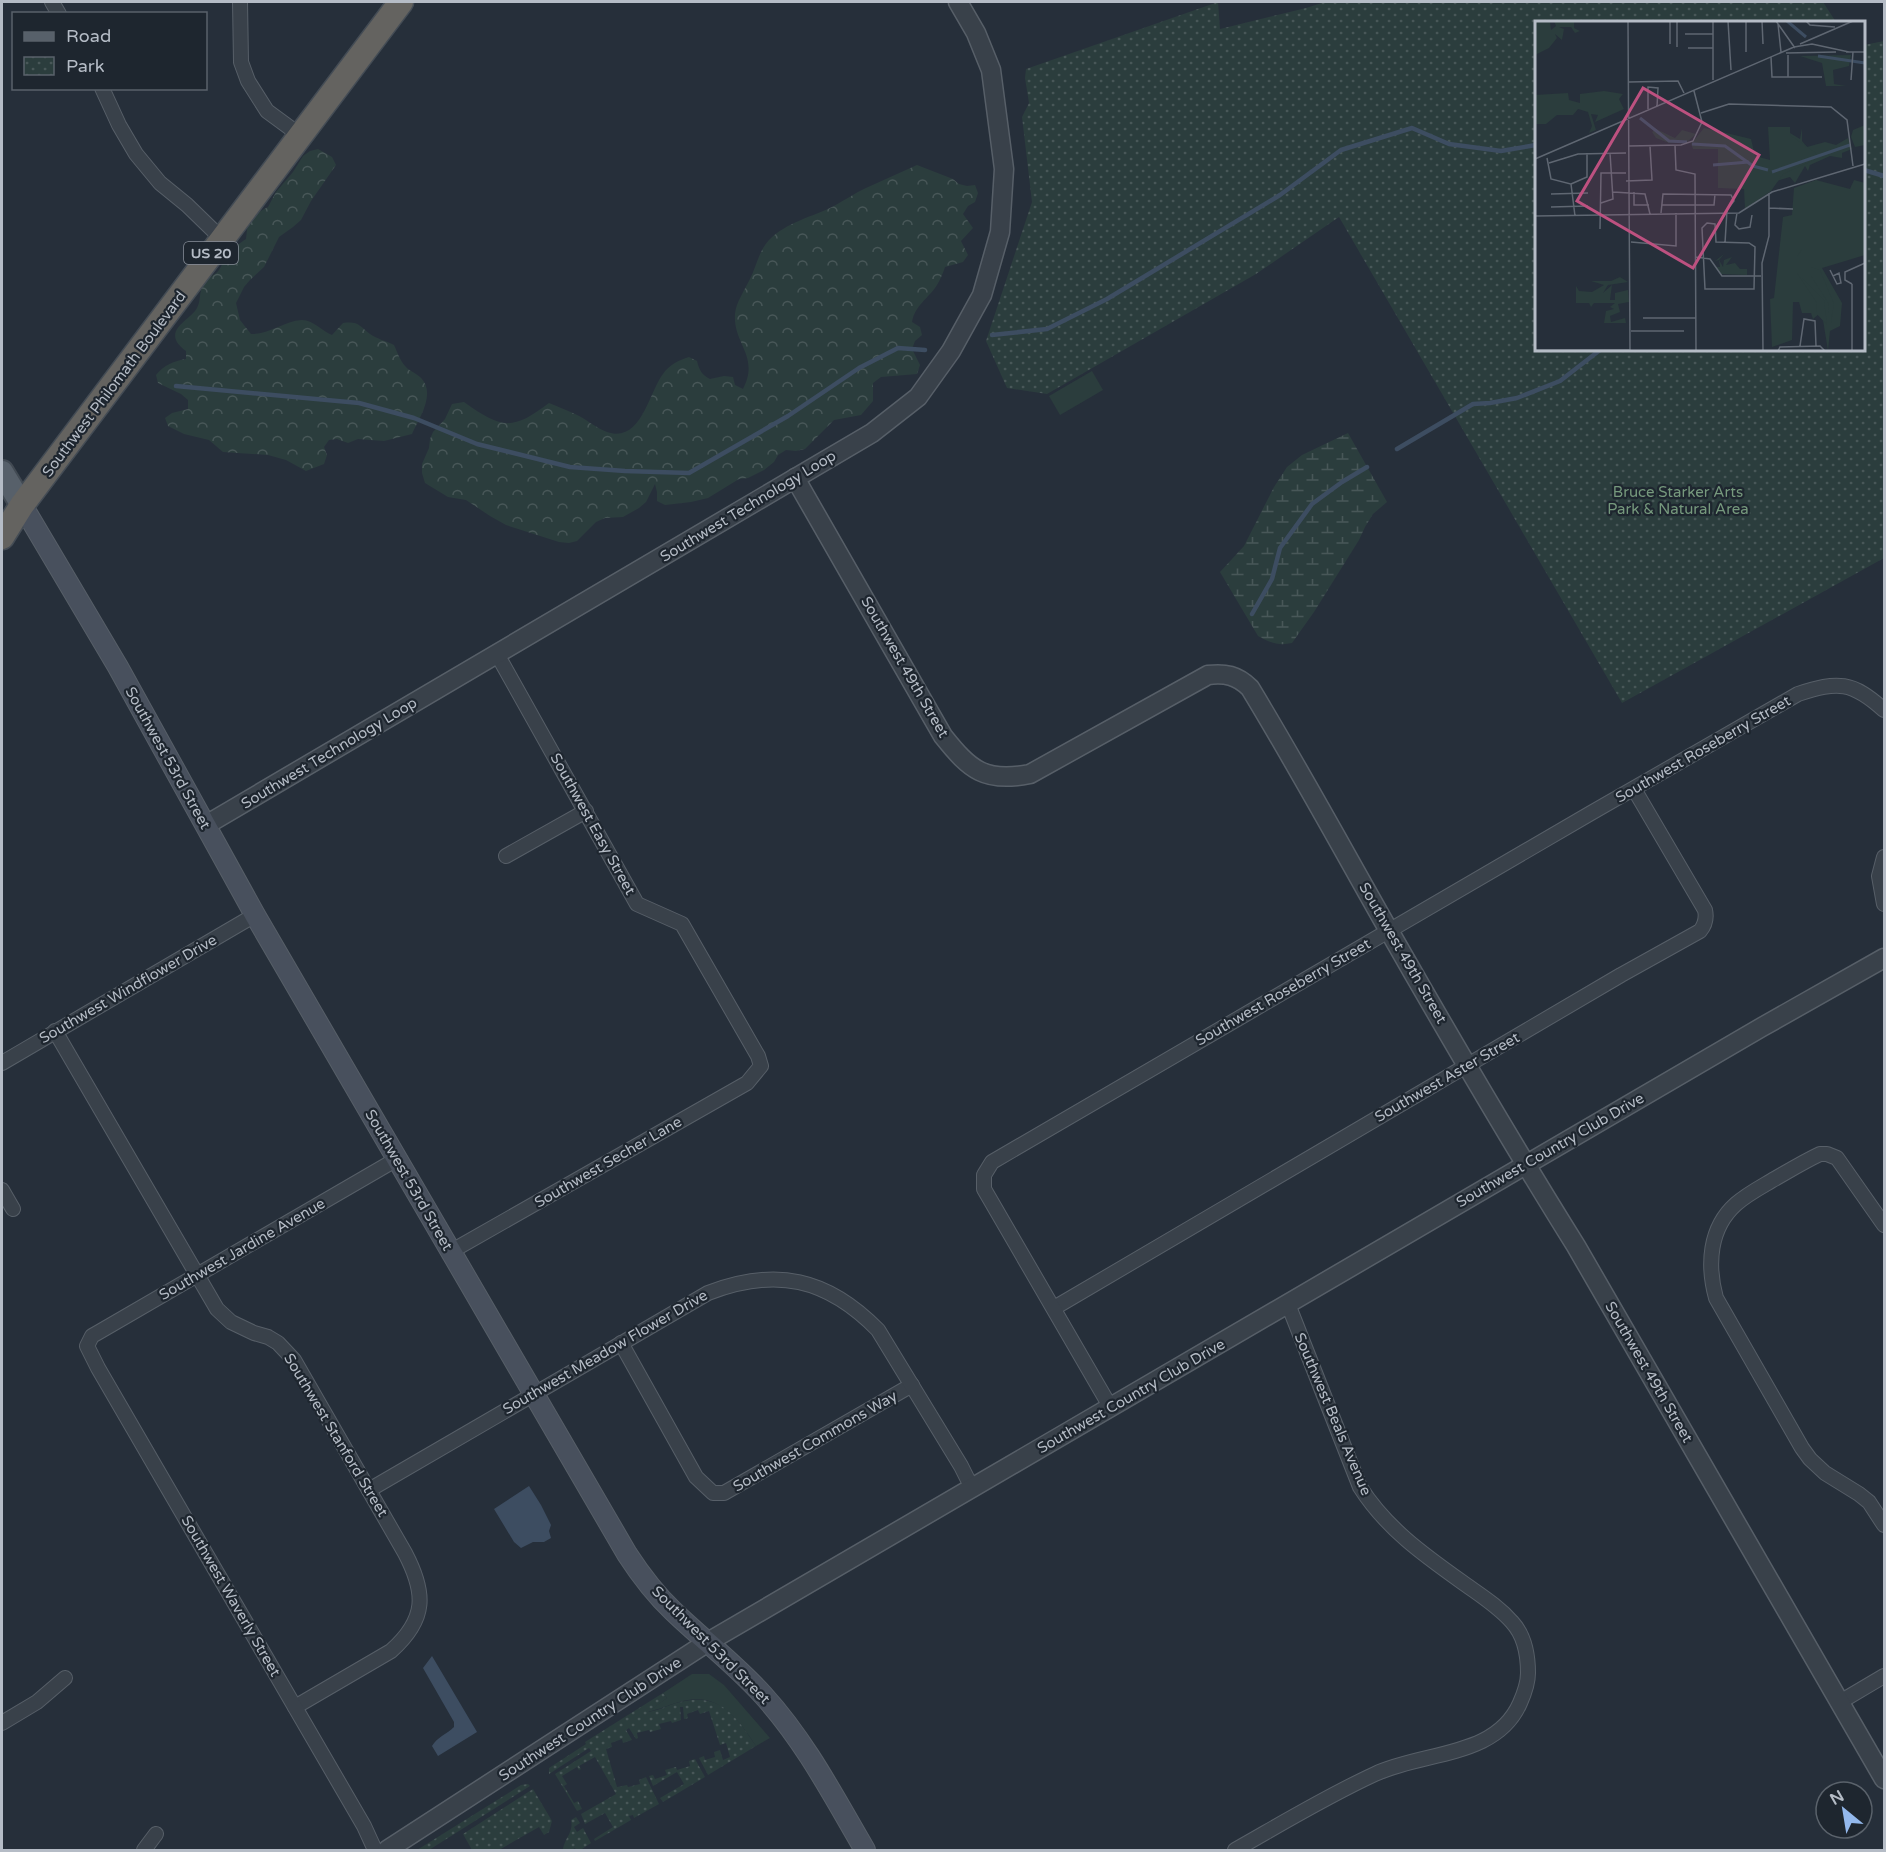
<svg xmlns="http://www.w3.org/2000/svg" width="1886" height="1852" viewBox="0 0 1886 1852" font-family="'Varela Round',sans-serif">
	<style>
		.grass { fill: #2b3d3d }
		.forest { fill: url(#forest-crowns) }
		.wetland { fill: url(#wetland-marsh) }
		.park { fill: url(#park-dots) }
		.water { fill: #3d4d61 }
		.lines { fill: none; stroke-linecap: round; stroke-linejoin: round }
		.stream { stroke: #3d4d61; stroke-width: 4.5 }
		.minor-casing { stroke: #575f68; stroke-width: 16 }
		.tertiary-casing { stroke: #575f68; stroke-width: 21 }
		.secondary-casing { stroke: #575f68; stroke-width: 22 }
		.primary-casing { stroke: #424a53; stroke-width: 26 }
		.trunk-casing { stroke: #444c55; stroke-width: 27 }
		.minor { stroke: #39414a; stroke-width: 14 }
		.tertiary { stroke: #39414a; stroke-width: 18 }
		.secondary { stroke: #48505d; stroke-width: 20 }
		.primary { stroke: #57606a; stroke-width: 22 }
		.trunk { stroke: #646360; stroke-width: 24 }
		.labels { text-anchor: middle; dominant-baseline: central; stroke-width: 4.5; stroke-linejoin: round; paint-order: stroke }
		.shield { fill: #1e262f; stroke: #888f99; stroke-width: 1.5 }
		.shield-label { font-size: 14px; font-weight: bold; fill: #b5bcc6 }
		.street-label { font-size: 15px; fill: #b5bcc6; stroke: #1e262f }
		.park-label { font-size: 15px; fill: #76997d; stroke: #1e262f }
		.inset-river { fill: none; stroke: #3d4d61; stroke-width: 3 }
		.inset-road { fill: none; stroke: #5f6772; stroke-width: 1.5 }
		.view { fill: #bd5180; fill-opacity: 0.15; stroke: #bd5180; stroke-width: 3 }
		.inset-edge { fill: none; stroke: #b5bcc6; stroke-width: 3 }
	</style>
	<defs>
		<pattern id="forest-crowns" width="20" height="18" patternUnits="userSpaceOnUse" patternTransform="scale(1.5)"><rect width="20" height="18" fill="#2b3d3d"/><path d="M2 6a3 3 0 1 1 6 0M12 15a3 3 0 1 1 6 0" fill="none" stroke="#485758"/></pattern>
		<pattern id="wetland-marsh" width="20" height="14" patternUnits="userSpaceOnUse" patternTransform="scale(1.5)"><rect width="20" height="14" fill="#2b3d3d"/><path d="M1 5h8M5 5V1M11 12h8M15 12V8" fill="none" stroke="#485758"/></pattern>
		<pattern id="park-dots" width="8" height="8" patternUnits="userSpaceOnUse" patternTransform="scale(1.5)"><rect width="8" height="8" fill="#2b3d3d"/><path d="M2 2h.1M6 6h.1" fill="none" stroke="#485758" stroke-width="1.8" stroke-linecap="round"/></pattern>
	</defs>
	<rect width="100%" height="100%" fill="#262f3a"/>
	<g class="grass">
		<polygon points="1092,371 1103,390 1060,415 1049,396"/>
		<path d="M692,1674H709L724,1685L770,1738L756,1746C738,1719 719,1692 683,1701C670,1704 659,1710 647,1712L667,1698L663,1693Z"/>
	</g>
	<g class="forest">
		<path d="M318,149L332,157L336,165L311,201L301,220L293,227L279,237L264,267L250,280L244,287L236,303L240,320L251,334C268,335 284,321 302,320C313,320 322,331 332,335L343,323C359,321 359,326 370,334C377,339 386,341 394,345C398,354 401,363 408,369C412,372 417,374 420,377C437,393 419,418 412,434L384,441L358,439L348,443L337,439L329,440L324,447L327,455L324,464L306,471L286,460L268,455L223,452L209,440L184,434L168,426L165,418L172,413L188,409V400L181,394L158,383L156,375C164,365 174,361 186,359V351C159,331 190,321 197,308C201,301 199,292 203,285C206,277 215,276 219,270C222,266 223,261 225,257C229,250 239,244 246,239L248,221L253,215L268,207L276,192L293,172L303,156L310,151Z"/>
		<path d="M917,165L953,179L959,184L967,186L975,185L978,193L975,202L968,206L963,214L973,228L961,241L968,255L963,262L945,267C943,273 940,280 937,285C928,299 915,305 912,322L920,327L922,335L915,341L912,349L920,365L917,374L881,377L873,383V401L861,415L834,420L805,449L796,451L786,450L778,455L774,462L764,470L748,478L739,479L708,498L691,502L665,505L657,501V492L655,484L646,502L639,508L623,517L605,518L596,522L577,541L569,543L559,542L506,525L490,516L466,500L448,497L425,483L422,473V464L429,448L430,439L433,432L445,419L452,404L464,402C502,429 512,431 549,403C557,406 566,410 575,414C586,419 596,428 607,432C641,444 649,392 663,374C669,365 679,360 689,357L697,361C699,370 702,375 710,379L724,376L733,377L735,385L743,389C760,356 733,344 735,314C736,303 744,291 749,281C757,266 758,252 769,240C787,222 812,217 834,206C845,200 855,193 866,188C883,180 900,173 917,165Z"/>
	</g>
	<path class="wetland" d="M1348,433L1387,502L1373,514L1365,527L1359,540L1314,612L1292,643C1279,646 1270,643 1258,636L1220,572L1244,546L1274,487L1287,467L1302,455Z"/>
	<g class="park">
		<polygon points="1218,2 1220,29 1306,8 1325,2 1823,2 1836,22 1536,22 1536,350 1864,350 1864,45 1884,41 1884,558 1622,703 1339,217 1256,274 1047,394 1007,388 986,341 1032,202 1022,117 1029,103 1025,78 1026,69"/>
		<path d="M663,1693L667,1698L648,1712C661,1710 672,1703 685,1701C722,1694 737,1718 756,1746L708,1775L699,1758L704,1756L705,1760L715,1757L714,1752L720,1750L723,1760L730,1757L726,1743L720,1745L709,1711L700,1714L698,1710L687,1714L688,1718L684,1719L683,1707H680L681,1720L672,1723L671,1721L659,1724L661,1729L650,1732L649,1730L637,1733L638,1738L636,1739L629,1728L626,1730L632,1740L623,1743L622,1739L611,1743L612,1747L606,1749L617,1787L627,1785L628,1787L640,1784L639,1780L646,1777L659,1804L634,1818L633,1815L629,1816L631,1820L595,1841L594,1839L613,1827L605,1813L585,1824L581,1814L616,1794L595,1757L579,1766L581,1769L579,1770L577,1767L562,1776L567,1784L564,1786L574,1803L578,1801L582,1809L577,1811L555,1774L591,1751L589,1748L549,1774V1768L586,1744L585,1742Z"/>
		<polygon points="695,1759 705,1777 663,1802 660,1798 684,1784 677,1772 653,1786 649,1776 653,1775 655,1779 667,1775 665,1770 676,1767 677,1770 690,1766 689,1761"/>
		<polygon points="528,1784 530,1786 429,1850 417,1850 521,1785"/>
		<polygon points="533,1789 552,1821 549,1832 544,1835 539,1827 499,1850 472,1850 463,1834"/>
		<path d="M576,1817L580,1823L574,1827L577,1832L583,1828L591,1843L582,1849V1850H576L575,1848L571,1850H563C564,1839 574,1832 571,1820Z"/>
	</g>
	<g class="water">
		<polygon points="529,1486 541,1505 551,1525 549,1531 551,1538 544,1542 533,1542 521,1548 514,1542 494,1509"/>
		<path d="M432,1656L477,1732L438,1756L432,1746C437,1737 447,1734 454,1727V1722L423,1668Z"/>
	</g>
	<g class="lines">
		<g class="stream">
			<polyline points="1864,170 1884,176"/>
			<polyline points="992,335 1047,329 1107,299 1280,195 1341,150 1412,128 1449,144 1501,151 1536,145"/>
			<polyline points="176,386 359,403 414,418 477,444 570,467 625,471 689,473 788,416 859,368 898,348 925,350"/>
			<polyline points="1397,449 1473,404 1490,403 1517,398 1560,381 1600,350"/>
			<polyline points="1252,614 1272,579 1280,548 1312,504 1342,482 1367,467"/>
		</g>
		<g class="minor-casing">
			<g id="minor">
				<polyline points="52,2 59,14"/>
				<polyline points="240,2 241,62 248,81 267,111 301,136"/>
				<polyline points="102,88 119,125 136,154 160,183 187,205 222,239"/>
				<polyline points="506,856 586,811"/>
				<polyline points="1884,857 1879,876 1884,904"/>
				<path d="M55,1031L217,1309L231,1322L254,1333L268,1337L278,1343L294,1360L405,1553C426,1593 427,1619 391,1651L295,1707"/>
				<polyline points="2,1063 255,915"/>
				<polyline points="2,1190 13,1209"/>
				<path d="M1884,1225L1837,1158L1827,1154H1820C1803,1162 1787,1172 1771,1181C1759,1188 1746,1195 1736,1204C1709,1228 1707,1265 1716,1298L1802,1448L1810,1459L1825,1473L1859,1494L1869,1502L1884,1525"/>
				<polyline points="450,1252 747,1083 761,1066 758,1056 682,924 637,904 497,654"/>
				<path d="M1054,1308L1621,975L1700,931C1705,925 1707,919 1705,910L1634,789"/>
				<polyline points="621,1343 696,1477 713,1493 724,1493 912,1385"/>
				<path d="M1111,1408L984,1189V1175L992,1162L1591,813L1798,694C1838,681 1852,681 1884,710"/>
				<path d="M369,1490L708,1293C776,1267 827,1278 878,1330L961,1466L972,1488"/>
				<polyline points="1840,1702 1884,1676"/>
				<polyline points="2,1723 37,1702 65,1678"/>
				<polyline points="144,1850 156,1834"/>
				<polyline points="375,1850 364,1826 98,1368 87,1346 92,1336 99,1332 397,1159"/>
				<path d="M1235,1850C1281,1824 1327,1796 1375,1774C1424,1751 1496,1758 1520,1703C1524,1694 1528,1683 1528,1673C1528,1655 1525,1636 1512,1622C1498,1606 1480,1595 1462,1582C1424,1555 1386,1528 1360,1487L1288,1304"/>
			</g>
		</g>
		<g class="tertiary-casing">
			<g id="tertiary">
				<path d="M795,478L943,736C970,770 985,783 1030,774L1208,675C1225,673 1237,675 1250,688C1298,767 1342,848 1388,929C1449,1036 1511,1142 1576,1246L1884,1779"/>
				<polyline points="206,825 872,433 918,397 951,351 982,295 1000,232 1004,169 991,70 976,33 958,2"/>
				<polyline points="387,1850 708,1642 1762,1027 1884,958"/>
			</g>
		</g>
		<g class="secondary-casing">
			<path id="secondary" d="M22,505L118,667L255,915L627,1554C640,1574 655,1594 673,1611C702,1639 735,1664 763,1695C805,1741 834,1797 865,1850"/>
		</g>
		<g class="primary-casing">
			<polyline id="primary" points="2,472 22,505"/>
		</g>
		<g class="trunk-casing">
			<polyline id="trunk" points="2,537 22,505 401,2"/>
		</g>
		<use href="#minor" class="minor"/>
		<use href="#tertiary" class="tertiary"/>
		<use href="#secondary" class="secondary"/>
		<use href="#primary" class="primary"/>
		<use href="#trunk" class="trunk"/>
	</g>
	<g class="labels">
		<rect class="shield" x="184" y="242" width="54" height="22" rx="4.5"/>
		<g class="shield-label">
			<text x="211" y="253">US 20</text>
		</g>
		<g class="street-label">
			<text transform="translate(114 384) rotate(-53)">Southwest Philomath Boulevard</text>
			<text transform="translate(748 506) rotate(-31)">Southwest Technology Loop</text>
			<text transform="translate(905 667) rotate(60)">Southwest 49th Street</text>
			<text transform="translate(1703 749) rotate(-30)">Southwest Roseberry Street</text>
			<text transform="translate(329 753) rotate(-31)">Southwest Technology Loop</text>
			<text transform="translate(168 758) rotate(61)">Southwest 53rd Street</text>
			<text transform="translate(593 824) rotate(61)">Southwest Easy Street</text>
			<text transform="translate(1403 953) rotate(60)">Southwest 49th Street</text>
			<text transform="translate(128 989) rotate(-30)">Southwest Windflower Drive</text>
			<text transform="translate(1283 992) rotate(-30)">Southwest Roseberry Street</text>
			<text transform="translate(1447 1077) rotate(-30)">Southwest Aster Street</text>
			<text transform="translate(1550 1150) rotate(-30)">Southwest Country Club Drive</text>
			<text transform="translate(608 1162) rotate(-30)">Southwest Secher Lane</text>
			<text transform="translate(409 1180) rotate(60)">Southwest 53rd Street</text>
			<text transform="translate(242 1249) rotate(-30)">Southwest Jardine Avenue</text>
			<text transform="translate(605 1352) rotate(-30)">Southwest Meadow Flower Drive</text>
			<text transform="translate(1649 1372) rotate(60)">Southwest 49th Street</text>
			<text transform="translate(1131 1396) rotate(-30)">Southwest Country Club Drive</text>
			<text transform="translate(1333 1414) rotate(67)">Southwest Beals Avenue</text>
			<text transform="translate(336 1435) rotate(59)">Southwest Stanford Street</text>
			<text transform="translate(815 1441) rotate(-30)">Southwest Commons Way</text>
			<text transform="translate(231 1596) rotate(60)">Southwest Waverly Street</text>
			<text transform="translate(711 1645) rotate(45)">Southwest 53rd Street</text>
			<text transform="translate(590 1719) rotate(-33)">Southwest Country Club Drive</text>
		</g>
		<g class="park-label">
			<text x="1678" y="492">Bruce Starker Arts<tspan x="1678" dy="17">Park &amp; Natural Area</tspan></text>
		</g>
	</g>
	<g transform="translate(1535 21)">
		<rect width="330" height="330" fill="#262f3a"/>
		<path d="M281,159L315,168L319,159L330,162V234L287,247L307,282L305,305L295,310L293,330L288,299L284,293L278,298L276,292H267L264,281H258L257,319L237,326L235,278L239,277L248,196L257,194L259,167ZM189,233L184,239L188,246L189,239L197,236L191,244L200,242L205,248H212V254L186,253L181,246H185L184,239L180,240Z" fill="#2b3d3d"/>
		<path d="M0,0L15,1L16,9L21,5L19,0L39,1V7L45,10L40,12L36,6H24L29,8L27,19L20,13L22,17L14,27L0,34ZM316,34L314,45L298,49L299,63L311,65H291L287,42L265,35ZM69,70L88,73L84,78L89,88L60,101L63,94L56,93L61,109L54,112L57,105L53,91L43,88L38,94H22L11,103H0V74L33,72L34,79L45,82V73ZM330,104V124L320,126L316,116L318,109ZM267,107V120L272,126L290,121L301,124L313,117L317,128L307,132V137L295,135L275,144L273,150L270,145L260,162L255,156L238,161L237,169V152L256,137L255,112L265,118ZM121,108L140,117L147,109L161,113L151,122H134L121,117L117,111ZM267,228V257L289,279L292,304L281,292L282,282L262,252V236ZM276,246L285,249L299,283L296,302L297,292H293L294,283L276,255ZM85,256L93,261L73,264L68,272L77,264L75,279H80V272L93,269L94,281L83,283L85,291L75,295L76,301L90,297L91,302H69L71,290L79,288L75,286L80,282H59L56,286L54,282H41V265L44,270L57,271L69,264L56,260H76Z" fill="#2b3d3d"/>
		<path d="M233,106H255V114L281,132L279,139L248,153L236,170L210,188L209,168L183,167V128H158L156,123L169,107L183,110L216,118L220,135L235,139Z" fill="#2b3d3d"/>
		<path class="inset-river" d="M252,0L271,16M283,35L330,42M105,97L134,120L152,121M157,123L190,125L218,145L233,149M178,144L214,141M237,151L315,124"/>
		<path class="inset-road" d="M135,0V23M193,0L196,49M211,0V31M227,0L228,23M241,0L260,27M271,0L275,4L300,6M243,3L246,31M150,13H178M265,23L318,0M142,26V0M153,27H178M311,31H330M251,32L301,31M236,36L237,56H287M253,56V34M178,59V0M316,59L318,31M94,61L143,60L149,72M113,88V66L123,67L122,86M166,92L194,83L296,86L312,99L318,145M140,124L141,149L160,153L161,330M93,125L146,124L158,120L167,101L159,70M12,137L16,158L36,163L40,195M0,138L259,26L277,23L314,31M14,142L43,133L91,132M91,160L117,159L115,125M36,163L52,156V132M78,171L110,173L115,193M99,171V184H114M16,173L53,172M66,182L78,178L75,132M127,184H179L180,173M16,186L53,185M234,187L258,188M126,192L128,173L196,174L199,180L192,189L190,222M202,192L200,204L204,208L215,206L217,194M0,195L204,192L237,171L330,143M172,202L180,203L181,221L214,222L220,226L219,268H170L167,207ZM65,208L66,152H91M96,221L141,225V192M161,236L175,238L187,255H226M295,249L302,263L306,262L304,252L298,255M317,263V330M317,263L310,259V251L330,242M108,297H161M96,310H149M265,325L269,298L280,300L281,325M0,329H95L93,1M228,330L227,242L234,215V172M243,330L245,326L285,325L290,330"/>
		<path class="view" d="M108,67L224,134L158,247L42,180Z"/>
		<rect width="330" height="330" class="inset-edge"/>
	</g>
	<rect width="1886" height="1852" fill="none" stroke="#b5bcc6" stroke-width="6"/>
	<rect x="12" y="12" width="195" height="78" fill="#1e262f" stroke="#5a626b" stroke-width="1.5"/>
	<rect x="24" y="32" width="30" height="9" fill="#57606a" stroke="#5a626b" stroke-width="1.5"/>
	<text x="66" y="42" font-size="18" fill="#b5bcc6">Road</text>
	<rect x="24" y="57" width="30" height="18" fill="url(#park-dots)" stroke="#5a626b" stroke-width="1.5"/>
	<text x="66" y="72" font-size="18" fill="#b5bcc6">Park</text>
	<g transform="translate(1844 1810) rotate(330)"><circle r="28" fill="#1e262f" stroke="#5a626b" stroke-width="1.5"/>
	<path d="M0-4.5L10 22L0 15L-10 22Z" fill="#93b8ec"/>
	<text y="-9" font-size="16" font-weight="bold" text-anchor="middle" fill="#b5bcc6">N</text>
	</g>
</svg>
